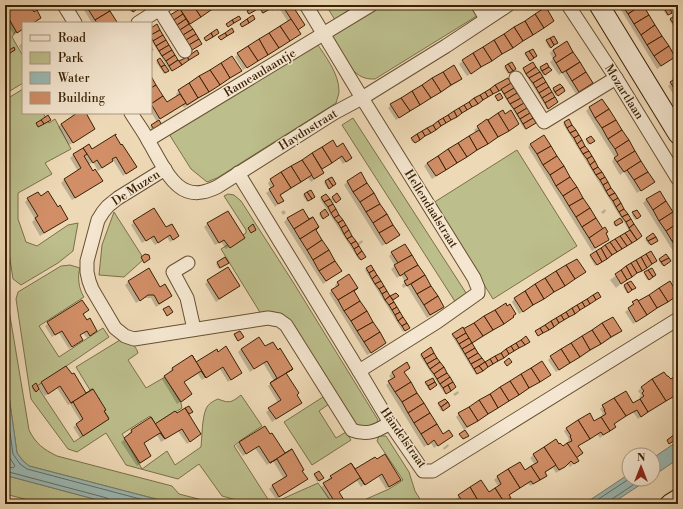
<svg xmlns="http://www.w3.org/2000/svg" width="683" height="509" viewBox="0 0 683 509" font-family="'Libre Bodoni',serif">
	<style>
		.green { fill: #bcbe8c; stroke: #7b7048 }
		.water { fill: #9bb9b5; stroke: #747d6e }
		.shadow { fill: #0003 }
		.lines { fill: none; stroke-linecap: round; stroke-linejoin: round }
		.shore { stroke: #6a6e5c; stroke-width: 1 }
		.building { fill: #d18e67; stroke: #3a2204 }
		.street-casing { stroke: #675030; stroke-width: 15 }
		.secondary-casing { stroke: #3a2204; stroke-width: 21 }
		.street { stroke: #f4e6d0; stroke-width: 13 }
		.secondary { stroke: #f4e6d0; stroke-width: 19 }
		.labels { text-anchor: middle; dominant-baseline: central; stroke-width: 3; stroke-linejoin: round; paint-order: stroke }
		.street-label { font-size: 12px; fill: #3a2204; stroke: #f4e6d0 }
	</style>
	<rect width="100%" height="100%" fill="#eed9b6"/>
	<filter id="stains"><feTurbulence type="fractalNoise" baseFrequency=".005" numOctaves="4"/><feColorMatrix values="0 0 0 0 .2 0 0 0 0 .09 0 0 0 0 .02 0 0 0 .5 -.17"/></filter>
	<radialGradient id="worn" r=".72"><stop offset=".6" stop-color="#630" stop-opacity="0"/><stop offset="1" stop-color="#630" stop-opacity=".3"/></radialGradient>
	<g class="green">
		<polygon points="326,5 347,5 350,9 335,20"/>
		<path d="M374,5H474L480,14L375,79C372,79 368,79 365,78C350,74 336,47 328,34Z"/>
		<polygon points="5,13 16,31 12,37 23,56 23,83 5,94"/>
		<path d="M316,42C325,56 339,73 339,91C339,95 337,99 336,103L217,178L207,182L191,169L169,134Z"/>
		<polygon points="23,89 23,113 43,113 49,123 55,119 71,149 45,163 52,174 18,193 18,219 26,242 37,246 68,225 78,223 73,251 58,263 21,285 13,279 5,226 5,100"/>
		<polygon points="353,118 468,296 456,303 342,125"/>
		<polygon points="517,150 577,246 493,299 433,203"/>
		<polygon points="228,194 234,195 241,201 293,282 378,420 375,426 359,428 355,422 282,315 273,312 261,314 221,249 246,233 246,230 224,196"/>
		<polygon points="114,212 144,259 124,277 99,275 102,245"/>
		<path d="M70,265L80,268C77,276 79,290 84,297L39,326L59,357L103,328L109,337L37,386L74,442L109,418L98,402L100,400L92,389L90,390L76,367L120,340C129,343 135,343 138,353L128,360L146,388L165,377L181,403L182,408L155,424L150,416L122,434L142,469L167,451L175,465L201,447C202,437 202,418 206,409C208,404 213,401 218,399C230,404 232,402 241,395L262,426L241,440L234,446L271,504L318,483L333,504H251L222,496L199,464L178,479L126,465L106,433L77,452L68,449L31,399L16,299L18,292L61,266Z"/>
		<path d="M9,310L29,430C36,444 43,449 57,456L172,486L179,494L218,504H175L29,466L23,461L17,453L5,368V312Z"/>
		<polygon points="323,397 329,404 319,411 336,438 346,432 351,440 312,465 284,422"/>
		<polygon points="379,436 386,436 409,472 415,491 423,504 355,504 389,489 403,480 377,441"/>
		<polygon points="5,474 8,476 113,504 44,504 5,494"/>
	</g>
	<g class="water">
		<polygon points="5,368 17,453 23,461 29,466 175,504 113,504 8,476 5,474"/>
		<polygon points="678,441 678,459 653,476 653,458"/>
		<polygon points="629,474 629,479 649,479 611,504 584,504"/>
	</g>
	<g class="shadow">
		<polygon points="16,5 29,5 34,13 40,18 33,23 23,23 23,29 14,35 5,21 7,19 5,17 5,13"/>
		<polygon points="81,5 105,5 114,23 92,23"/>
		<polygon points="130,5 132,5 134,11 131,12 128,7"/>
		<polygon points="188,5 220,5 189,24 199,45 191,50 170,17"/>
		<polygon points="258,5 261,5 248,14 247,13 248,12"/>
		<polygon points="271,5 291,5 297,30 299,34 296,37 243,70 235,57 238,54 288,22 277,5 270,10 269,9 262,14 261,12 262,11"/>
		<polygon points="618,5 642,5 674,57 671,60 657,69"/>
		<polygon points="660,5 666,5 670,14 667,16"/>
		<polygon points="671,19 678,24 678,34 670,21"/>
		<polygon points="553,21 550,24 467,76 459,64 463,61"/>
		<polygon points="151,29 179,63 197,52 196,55 170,71 151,40"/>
		<polygon points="547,41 557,43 549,48 546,42"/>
		<polygon points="23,42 23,53 19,46"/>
		<polygon points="566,42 592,83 589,86 576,94 562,73 559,75 550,62 553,59 550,53 553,50"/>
		<polygon points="151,45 154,50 151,52"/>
		<polygon points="526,54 535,57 529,61 525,55"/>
		<polygon points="158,61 167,71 164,74 156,62"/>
		<polygon points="512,63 514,70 508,74 504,68"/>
		<polygon points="541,68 549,71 543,76 539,69"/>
		<polygon points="524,69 556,103 547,109 523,70"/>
		<polygon points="240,71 237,74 184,108 182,105 158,120 163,128 155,134 150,127 157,122 151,112 151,79 166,104 177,97 176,94 179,91"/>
		<polygon points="678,73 678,96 675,97 668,86 674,81 672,78"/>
		<polygon points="461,79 458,82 396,120 388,108 391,105"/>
		<polygon points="508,79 534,124 525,130 500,89 413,143 411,140 412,139"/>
		<polygon points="554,89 562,92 556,96 552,90"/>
		<polygon points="602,100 653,182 650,185 637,193 624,172 620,175 614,165 612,161 615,158 586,111 589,108"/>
		<polygon points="502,112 504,115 518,124 515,127 432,179 424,166 427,163 476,133 474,130 478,127"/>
		<polygon points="79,113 85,113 94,128 91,131 69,145 58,127 61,124"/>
		<polygon points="569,121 640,238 595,266 590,257 629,231 623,220 615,226 613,224 621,218 563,124"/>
		<polygon points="114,136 135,167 123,176 113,160 108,164 98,171 93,162 89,165 98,184 72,200 61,183 64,180 78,171 70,158 73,155 89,145 92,150"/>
		<polygon points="587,140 592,142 588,145 586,141"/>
		<polygon points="333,141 337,148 351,158 343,164 339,158 321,170 323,173 311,182 308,178 280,196 283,200 275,207 266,193 271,189 268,183 271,180"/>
		<polygon points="531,144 605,234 608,239 605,242 592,251 528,147"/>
		<polygon points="360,174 399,235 396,238 382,246 344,185 347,182"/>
		<polygon points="331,178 334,185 328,189 324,183"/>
		<polygon points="311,191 313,198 307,202 303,196"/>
		<polygon points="660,192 678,222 678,259 643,203 646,200"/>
		<polygon points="337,195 339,200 334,203 331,199"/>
		<polygon points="40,197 58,208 63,222 40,236 32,222 35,219 25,202 28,199"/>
		<polygon points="322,198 356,244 362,240 363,242 358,246 363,258 359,260 320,199"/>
		<polygon points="605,209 606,211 603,214 601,212"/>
		<polygon points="284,210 286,213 283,215 281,212"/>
		<polygon points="302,210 340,271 337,274 323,284 284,222 287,219"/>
		<polygon points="325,211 327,216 322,219 319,215"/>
		<polygon points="227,212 241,239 226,249 221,242 215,245 204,227 207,224"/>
		<polygon points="633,213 639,218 635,220 632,215"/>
		<polygon points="134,222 166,229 175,239 170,242 167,237 155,245 150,238 142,243 131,225"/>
		<polygon points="647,239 657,240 649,245 645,240"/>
		<polygon points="405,245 443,307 440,310 427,318 407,286 403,288 402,285 405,282 401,275 397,278 391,269 395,266 389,256 392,253"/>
		<polygon points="225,258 226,264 219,269 216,264"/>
		<polygon points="660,259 668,262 662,266 659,261"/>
		<polygon points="655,262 624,281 616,288 610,280 620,272"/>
		<polygon points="370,266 390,298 396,294 396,297 391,300 408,329 403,332 365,270"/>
		<polygon points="148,269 160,288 171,296 168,299 156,307 151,298 144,298 136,303 125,285 128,282"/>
		<polygon points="584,272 581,275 519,314 512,302 515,298"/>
		<polygon points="645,273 654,276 647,280 644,274"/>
		<polygon points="678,277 678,285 675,287 672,281"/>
		<polygon points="208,281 238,286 235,289 216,302 205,284"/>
		<polygon points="338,282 353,292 382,346 367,355 329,293 336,288 335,285"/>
		<polygon points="631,282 633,289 627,293 623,287"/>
		<polygon points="677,295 674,298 633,324 625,312 631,307 630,306 633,303"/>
		<polygon points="88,310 82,315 96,331 87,338 83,333 79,336 82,340 69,349 59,333 52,337 45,326 48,323"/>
		<polygon points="512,316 513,317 510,320 472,344 484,364 527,343 476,375 452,336 453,335"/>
		<polygon points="621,331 618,334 556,372 548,360 551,357"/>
		<polygon points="235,335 241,338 237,341 234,336"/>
		<polygon points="265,348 277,351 292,369 285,374 300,403 297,406 272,422 266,412 278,403 268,386 274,381 263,363 250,372 238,352 241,349"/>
		<polygon points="216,351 238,375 228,382 220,369 202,380 198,374 184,382 191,394 177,404 162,379 170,373 169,372 172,369 192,357 196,363"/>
		<polygon points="421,354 453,388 445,394 420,356"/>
		<polygon points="407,364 409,368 404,373 442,435 448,439 434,448 431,443 424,447 386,385 392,380 389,376 392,372"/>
		<polygon points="678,365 678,374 674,368"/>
		<polygon points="66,367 86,394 103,411 108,419 105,422 80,438 73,427 81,422 70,404 68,405 57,388 45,396 39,388 34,392 32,388 33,386 37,387 41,383"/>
		<polygon points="664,373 670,380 678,376 678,394 638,419 633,412 613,424 615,427 605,434 600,438 597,434 577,447 582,453 575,458 577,461 570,467 567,463 562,469 556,473 553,468 544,473 546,476 543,479 530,486 528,483 508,495 510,498 502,504 459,504 456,499 459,496 489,494 499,487 494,480 497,477 520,463 525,471 535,465 530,458 533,455 556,441 563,448 569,444 568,440 569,439 564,431 567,428 594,422 603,417 602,414 603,413 600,409 603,406 633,404 641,399 639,397 641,395 638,391 641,388"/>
		<polygon points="549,375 546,378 464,430 456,417 459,414"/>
		<polygon points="426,383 435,386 429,390 425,384"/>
		<polygon points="458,391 459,393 455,396 453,394"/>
		<polygon points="439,404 448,407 441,411 438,405"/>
		<polygon points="189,407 191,413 188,415 200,434 187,444 178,431 161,442 157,435 143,444 150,456 147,459 137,466 121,442 129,436 128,434 131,431 151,419 155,425 177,415"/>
		<polygon points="270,435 285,454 302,471 306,479 303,482 276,499 269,489 272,486 284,479 273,461 267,465 255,448 243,456 236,446 239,443"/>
		<polygon points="448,444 449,446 444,450 443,448"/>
		<polygon points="375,458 400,480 397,483 386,489 378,476 361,487 357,481 338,492 343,500 340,503 338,504 331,504 321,487 329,481 328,479 331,476 355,471"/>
		<polygon points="315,475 321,479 317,482 314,476"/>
	</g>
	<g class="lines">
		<g class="shore">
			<polyline points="5,397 13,454 20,464 27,469 159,504"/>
			<polyline points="5,432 8,455 15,466 13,468 5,466"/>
			<polyline points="5,471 107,498 110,500 110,504"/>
			<polyline points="591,504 629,479"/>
			<polyline points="610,504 610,501 612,499 642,479"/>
		</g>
	</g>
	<g class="building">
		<polygon points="15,5 30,5 34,12 37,10 41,18 33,23 23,23 23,29 17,33 8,17 9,16 6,10"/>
		<polygon points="96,5 107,5 110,11 95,20 88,9"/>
		<polygon points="129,5 133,5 136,10 133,12"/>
		<polygon points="186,5 193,5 201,17 190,24 180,9"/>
		<polygon points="193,5 208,5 211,10 201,17"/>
		<polygon points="208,5 220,5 211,10"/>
		<polygon points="269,5 277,5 278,6 272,10"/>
		<polygon points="282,5 292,5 305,25 298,30"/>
		<polygon points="622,5 642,5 628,14"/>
		<polygon points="642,5 643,5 649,15 634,24 628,14"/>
		<polygon points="665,5 668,5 672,13 668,15 663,6"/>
		<polygon points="268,6 270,9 263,13 261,10"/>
		<polygon points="254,7 256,10 249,14 247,11"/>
		<polygon points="546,7 554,21 544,28 535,14"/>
		<polygon points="180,9 183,14 174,20 170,15"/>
		<polygon points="110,11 117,22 115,23 97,23 95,20"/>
		<polygon points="183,14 186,19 177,25 174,20"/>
		<polygon points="535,14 544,28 533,35 525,21"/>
		<polygon points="253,15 255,19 249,23 247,19"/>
		<polygon points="649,15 655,25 641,35 634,24"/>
		<polygon points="239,16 241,19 234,23 232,20"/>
		<polygon points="674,16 678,22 678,26 676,27 670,19"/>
		<polygon points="186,19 189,24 180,30 177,25"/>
		<polygon points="247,19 249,23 242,27 240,24"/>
		<polygon points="291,19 301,34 290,41 280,26"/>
		<polygon points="232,20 234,23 228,27 226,24"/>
		<polygon points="525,21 533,35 523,41 514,27"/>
		<polygon points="157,24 160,30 151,35 151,28"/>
		<polygon points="189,24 193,29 183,35 180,30"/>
		<polygon points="655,25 662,36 647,45 641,35"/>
		<polygon points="280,26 290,41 279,48 269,33"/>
		<polygon points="514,27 523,41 513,48 504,34"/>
		<polygon points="232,28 234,32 227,36 225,33"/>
		<polygon points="193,29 196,34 186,40 183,35"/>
		<polygon points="217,29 219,33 213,37 211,33"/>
		<polygon points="160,30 163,35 153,41 151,37 151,35"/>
		<polygon points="211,33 213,37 206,41 204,38"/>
		<polygon points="225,33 227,36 221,40 218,37"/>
		<polygon points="269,33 279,48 268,55 259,39"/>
		<polygon points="196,34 199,39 189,45 186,40"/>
		<polygon points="504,34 513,48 502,54 494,40"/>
		<polygon points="163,35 166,40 156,46 153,41"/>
		<polygon points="554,36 558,43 554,45 550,38"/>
		<polygon points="662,36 669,46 654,56 647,45"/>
		<polygon points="550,38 554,45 551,48 546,40"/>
		<polygon points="199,39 202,44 192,50 189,45"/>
		<polygon points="259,39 268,55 258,61 248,46"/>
		<polygon points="166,40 169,45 159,51 156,46"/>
		<polygon points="494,40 502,54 492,61 483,47"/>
		<polygon points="567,41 573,52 556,63 553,58 556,56 553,50"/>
		<polygon points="169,45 172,50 162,56 159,51"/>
		<polygon points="248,46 258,61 247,68 237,53"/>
		<polygon points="669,46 675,57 661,66 654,56"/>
		<polygon points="14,47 15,50 5,56 5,53"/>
		<polygon points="483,47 492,61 481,67 473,53"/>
		<polygon points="533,49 537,56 534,58 529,51"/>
		<polygon points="172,50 175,55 166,61 162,56"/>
		<polygon points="197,50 199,54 189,60 187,57"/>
		<polygon points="529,51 534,58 530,61 525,53"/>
		<polygon points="573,52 580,62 562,73 556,63"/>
		<polygon points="473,53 481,67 471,74 462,60"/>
		<polygon points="175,55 178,60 169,66 166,61"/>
		<polygon points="232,56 242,71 230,78 221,63"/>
		<polygon points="187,57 189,60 182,65 179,61"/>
		<polygon points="160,58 165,65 161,67 157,60"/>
		<polygon points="178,60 182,65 172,71 169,66"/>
		<polygon points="512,62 516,69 513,71 508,64"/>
		<polygon points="533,62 536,67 526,74 523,68"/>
		<polygon points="580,62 586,72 572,81 566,71"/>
		<polygon points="221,63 230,78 220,85 210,70"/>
		<polygon points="547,63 549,67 542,71 540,67"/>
		<polygon points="508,64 513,71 509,73 505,66"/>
		<polygon points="165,65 169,71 165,73 161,67"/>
		<polygon points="454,65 462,79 451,85 443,72"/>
		<polygon points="536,67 540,72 529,78 526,74"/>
		<polygon points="549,67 552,70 545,75 542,71"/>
		<polygon points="210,70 220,85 209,92 199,76"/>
		<polygon points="443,72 451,85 441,92 432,78"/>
		<polygon points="540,72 543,77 533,83 529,78"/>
		<polygon points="586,72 593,83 579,92 572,81"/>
		<polygon points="678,72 678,94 670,82 676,78 674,74"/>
		<polygon points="151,76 156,85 151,88"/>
		<polygon points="199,76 209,92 198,98 189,83"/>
		<polygon points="543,77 546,82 536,88 533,83"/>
		<polygon points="432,78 441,92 431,98 422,85"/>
		<polygon points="508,78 511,83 499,91 495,85"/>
		<polygon points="546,82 549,87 539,93 536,88"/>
		<polygon points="189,83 198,98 187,105 178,90"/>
		<polygon points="511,83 514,88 504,94 501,89"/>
		<polygon points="560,84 563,87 555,92 553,88"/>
		<polygon points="156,85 163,96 151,104 151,88"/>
		<polygon points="422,85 431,98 420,105 412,91"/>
		<polygon points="495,85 499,91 493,94 490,89"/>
		<polygon points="549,87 552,92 542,98 539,93"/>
		<polygon points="563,87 565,91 558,96 555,92"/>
		<polygon points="514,88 517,93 507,99 504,94"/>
		<polygon points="490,89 493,94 488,97 485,92"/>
		<polygon points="412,91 420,105 410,111 401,98"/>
		<polygon points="485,92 488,97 483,100 480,95"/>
		<polygon points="552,92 555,97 545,103 542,98"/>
		<polygon points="500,93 503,98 498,101 495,96"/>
		<polygon points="517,93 521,98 510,104 507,99"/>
		<polygon points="180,94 186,103 160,119 151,104 163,96 167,102"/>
		<polygon points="480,95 483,100 478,104 474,98"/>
		<polygon points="555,97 558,102 548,109 545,103"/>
		<polygon points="401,98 410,111 399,118 390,104"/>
		<polygon points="474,98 478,104 472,107 469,102"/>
		<polygon points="521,98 524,103 514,109 510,104"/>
		<polygon points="602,99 609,109 595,118 589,107"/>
		<polygon points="469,102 472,107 467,110 464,105"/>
		<polygon points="524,103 527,108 517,114 514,109"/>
		<polygon points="464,105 467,110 462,113 459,108"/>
		<polygon points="459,108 462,113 457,117 454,111"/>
		<polygon points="527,108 530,113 520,119 517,114"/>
		<polygon points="609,109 616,120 602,128 595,118"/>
		<polygon points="503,110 505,114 511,110 519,124 509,131 498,113"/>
		<polygon points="454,111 457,117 451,120 448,115"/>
		<polygon points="77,113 86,113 95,129 73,143 61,124"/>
		<polygon points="498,113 509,131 498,137 488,120"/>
		<polygon points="530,113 533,118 523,124 520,119"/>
		<polygon points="48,115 51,120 44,124 41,120"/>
		<polygon points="448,115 451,120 446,123 443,118"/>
		<polygon points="443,118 446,123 441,126 438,121"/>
		<polygon points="533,118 536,123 526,129 523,124"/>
		<polygon points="487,119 498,137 488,144 477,126"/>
		<polygon points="569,119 572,125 567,128 564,122"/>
		<polygon points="41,120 44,124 38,127 36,123"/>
		<polygon points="159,120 164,129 157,133 151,125"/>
		<polygon points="616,120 622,130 608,139 602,128"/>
		<polygon points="438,121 441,126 436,130 433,125"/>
		<polygon points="433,125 436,130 431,133 427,128"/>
		<polygon points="572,125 576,130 570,133 567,128"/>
		<polygon points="427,128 431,133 425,136 422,131"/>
		<polygon points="479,130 488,144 477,150 469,136"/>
		<polygon points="576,130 579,135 574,138 570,133"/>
		<polygon points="622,130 629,140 615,149 608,139"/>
		<polygon points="422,131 425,136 420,140 417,134"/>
		<polygon points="116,134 116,135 115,135 121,145 122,144 137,167 126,174 116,157 112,159 113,161 102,168 97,160 93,163 83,148 89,144 92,149"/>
		<polygon points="417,134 420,140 415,143 411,138"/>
		<polygon points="544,135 551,146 537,154 530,144"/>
		<polygon points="579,135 582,140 577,144 574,138"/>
		<polygon points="469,136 477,150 467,157 458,143"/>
		<polygon points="591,136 595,141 590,144 586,139"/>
		<polygon points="333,140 337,147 343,143 352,158 346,162 342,156 332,163 322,147"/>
		<polygon points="582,140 585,146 580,149 577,144"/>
		<polygon points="629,140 635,151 617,162 614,158 618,155 615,149"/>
		<polygon points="458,143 467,157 457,163 448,149"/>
		<polygon points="551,146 557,156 543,165 537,154"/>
		<polygon points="585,146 589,151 583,154 580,149"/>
		<polygon points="322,147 332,163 322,169 312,153"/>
		<polygon points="83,148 87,154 84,156 93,171 95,169 103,181 75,198 64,179 81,168 73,154"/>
		<polygon points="448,149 457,163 446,170 438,156"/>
		<polygon points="589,151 592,156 587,159 583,154"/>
		<polygon points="635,151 641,161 624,172 617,162"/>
		<polygon points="312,153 324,173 314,179 302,160"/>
		<polygon points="438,156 446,170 436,176 427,163"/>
		<polygon points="557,156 564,166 550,175 543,165"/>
		<polygon points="592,156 595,161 590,165 587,159"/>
		<polygon points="302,160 312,175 301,182 291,166"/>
		<polygon points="595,161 598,167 593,170 590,165"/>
		<polygon points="641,161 648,172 634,180 627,170"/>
		<polygon points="291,166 301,182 291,188 281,172"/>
		<polygon points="564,166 570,177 556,186 550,175"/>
		<polygon points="598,167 602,172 596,175 593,170"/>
		<polygon points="281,172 291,188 280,195 284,201 278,204 269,189 274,186 270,179"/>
		<polygon points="361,172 367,183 353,192 347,181"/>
		<polygon points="602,172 605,177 600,180 596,175"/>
		<polygon points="648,172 655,182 641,191 634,180"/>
		<polygon points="332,177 336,184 333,186 328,179"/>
		<polygon points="570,177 577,187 563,196 556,186"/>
		<polygon points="605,177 608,182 603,185 600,180"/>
		<polygon points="328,179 333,186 329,189 325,181"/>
		<polygon points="608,182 611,188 606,191 603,185"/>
		<polygon points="367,183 374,193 360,202 353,192"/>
		<polygon points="577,187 583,198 569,206 563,196"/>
		<polygon points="611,188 615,193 609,196 606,191"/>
		<polygon points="311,190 315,197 312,199 307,192"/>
		<polygon points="48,191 58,207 60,205 68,219 44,233 35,218 38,216 27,198 38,192 41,196"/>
		<polygon points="660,191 666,201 653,210 646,199"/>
		<polygon points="307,192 312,199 308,201 304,194"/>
		<polygon points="337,193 341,199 336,203 332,197"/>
		<polygon points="374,193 380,204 366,212 360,202"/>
		<polygon points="615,193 618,198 613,201 609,196"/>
		<polygon points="326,194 330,199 324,202 321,197"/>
		<polygon points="583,198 590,208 576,217 569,206"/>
		<polygon points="618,198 621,203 616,207 613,201"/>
		<polygon points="330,199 333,204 328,207 324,202"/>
		<polygon points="666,201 673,212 659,221 653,210"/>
		<polygon points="621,203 624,209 619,212 616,207"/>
		<polygon points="333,204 336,209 331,213 328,207"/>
		<polygon points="380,204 387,214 373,223 366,212"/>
		<polygon points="154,208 166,227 172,224 179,236 173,240 170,235 158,243 154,236 146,241 133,221"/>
		<polygon points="590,208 596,218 582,227 576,217"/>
		<polygon points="303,209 309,219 313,217 294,229 287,218"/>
		<polygon points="325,209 329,215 323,219 320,213"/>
		<polygon points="336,209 339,215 334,218 331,213"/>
		<polygon points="624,209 628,214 622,217 619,212"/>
		<polygon points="637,210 641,216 637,219 632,212"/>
		<polygon points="228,211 245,238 230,248 224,240 219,243 207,223"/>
		<polygon points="673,212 678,220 678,223 666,231 659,221"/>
		<polygon points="387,214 393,225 379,233 373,223"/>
		<polygon points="628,214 631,219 626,222 622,217"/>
		<polygon points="339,215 343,220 338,223 334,218"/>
		<polygon points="313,217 319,227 300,239 294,229"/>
		<polygon points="596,218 603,229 589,238 582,227"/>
		<polygon points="620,218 623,222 616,226 614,222"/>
		<polygon points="631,219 634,224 629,228 626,222"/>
		<polygon points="343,220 346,225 341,228 338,223"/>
		<polygon points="678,223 678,238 672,241 666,231"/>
		<polygon points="253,224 256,230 251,233 248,228"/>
		<polygon points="634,224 642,236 637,240 629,228"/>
		<polygon points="346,225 349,230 344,234 341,228"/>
		<polygon points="393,225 400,235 386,244 379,233"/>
		<polygon points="319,227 316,230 322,240 307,250 300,239"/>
		<polygon points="605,227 608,232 606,233 609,240 595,248 589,238"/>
		<polygon points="349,230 352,236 347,239 344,234"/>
		<polygon points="630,230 637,240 632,243 625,233"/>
		<polygon points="625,233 632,243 627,246 620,236"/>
		<polygon points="653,233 656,237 648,241 646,238"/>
		<polygon points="352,236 356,241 351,244 347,239"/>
		<polygon points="620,236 627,246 622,249 615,239"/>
		<polygon points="656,237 658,241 651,245 648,241"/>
		<polygon points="678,238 678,251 672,241"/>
		<polygon points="615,239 622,249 617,252 610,242"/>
		<polygon points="322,240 329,250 313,260 307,250"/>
		<polygon points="356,241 359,246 354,249 351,244"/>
		<polygon points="610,242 617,252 612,255 605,245"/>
		<polygon points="405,244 412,255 398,263 391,252"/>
		<polygon points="605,245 612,255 607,259 601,248"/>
		<polygon points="359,246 362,251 357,255 354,249"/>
		<polygon points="601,248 607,259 602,262 596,251"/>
		<polygon points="329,250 335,261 319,271 313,260"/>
		<polygon points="362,251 366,257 361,260 357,255"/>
		<polygon points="596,251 602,262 597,265 590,255"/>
		<polygon points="651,251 657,261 652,264 646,254"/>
		<polygon points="145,254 149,255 150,259 144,263 141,257"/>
		<polygon points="646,254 652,264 647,268 641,257"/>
		<polygon points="666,254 669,258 661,262 659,259"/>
		<polygon points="412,255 418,265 400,276 394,265"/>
		<polygon points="225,257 229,263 220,268 217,262"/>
		<polygon points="641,257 647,268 642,271 636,260"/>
		<polygon points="669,258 671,261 664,266 661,262"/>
		<polygon points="577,259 586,272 575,279 566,265"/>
		<polygon points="636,260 642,271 637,273 631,263"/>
		<polygon points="335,261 342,271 326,281 319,271"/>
		<polygon points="631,263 637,273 632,277 626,266"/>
		<polygon points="371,265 374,270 369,273 366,268"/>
		<polygon points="418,265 425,275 407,286 404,281 408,279 404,273"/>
		<polygon points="566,265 575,279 565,286 556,271"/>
		<polygon points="626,266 632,277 627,280 621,270"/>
		<polygon points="228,267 240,286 219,299 207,280"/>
		<polygon points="149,268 160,287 165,284 172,296 159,304 154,295 148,295 140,301 128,281"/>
		<polygon points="652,268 656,275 653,277 648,270"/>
		<polygon points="374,270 377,275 372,279 369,273"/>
		<polygon points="621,270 627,280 621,284 615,274"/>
		<polygon points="648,270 653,277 649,280 644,272"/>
		<polygon points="556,271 565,286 554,292 545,278"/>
		<polygon points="349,274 358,288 338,300 331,290 339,285 337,282"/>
		<polygon points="377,275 381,281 375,284 372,279"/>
		<polygon points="425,275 431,286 417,294 411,284"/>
		<polygon points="545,278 554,292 544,299 535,284"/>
		<polygon points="381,281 384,286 379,289 375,284"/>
		<polygon points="631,281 636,288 632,290 627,283"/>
		<polygon points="670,281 678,295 668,302 659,288"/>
		<polygon points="627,283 632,290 628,293 624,285"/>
		<polygon points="535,284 544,299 533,305 525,291"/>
		<polygon points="384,286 387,291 382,294 379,289"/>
		<polygon points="431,286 438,296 424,305 417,294"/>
		<polygon points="358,288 354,291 360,301 344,311 338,300"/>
		<polygon points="659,288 668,302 657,308 649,295"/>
		<polygon points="387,291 390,296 385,300 382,294"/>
		<polygon points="525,291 533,305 523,312 514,298"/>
		<polygon points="598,292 601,297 596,300 593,295"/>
		<polygon points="396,293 399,296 393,300 390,296"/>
		<polygon points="593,295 596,300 590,304 587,299"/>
		<polygon points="649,295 657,308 647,315 638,301"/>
		<polygon points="390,296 394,302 389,305 385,300"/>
		<polygon points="438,296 444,307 430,315 424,305"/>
		<polygon points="587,299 590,304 585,307 582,302"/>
		<polygon points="637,299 647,315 636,322 628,308 634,304 632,302"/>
		<polygon points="82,300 89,310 83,314 87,320 90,318 97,331 90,336 87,331 80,335 83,340 72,347 62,331 55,335 47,322"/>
		<polygon points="360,301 367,311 351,321 344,311"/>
		<polygon points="394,302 397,307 392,310 389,305"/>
		<polygon points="582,302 585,307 580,310 577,305"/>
		<polygon points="506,303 507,306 510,304 516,314 513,316 514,317 504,324 495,310"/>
		<polygon points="577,305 580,310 575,314 572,308"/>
		<polygon points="169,306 173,312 167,316 163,309"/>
		<polygon points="397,307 400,312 395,315 392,310"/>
		<polygon points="572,308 575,314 569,317 566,312"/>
		<polygon points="495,310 504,324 493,330 484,316"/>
		<polygon points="367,311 373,322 357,331 351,321"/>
		<polygon points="400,312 403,317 398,321 395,315"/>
		<polygon points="566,312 569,317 564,320 561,315"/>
		<polygon points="561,315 564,320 559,323 556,318"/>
		<polygon points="484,316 493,330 483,336 474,323"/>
		<polygon points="403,317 407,323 402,326 398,321"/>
		<polygon points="613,317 622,331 611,337 602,323"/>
		<polygon points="556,318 559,323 554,327 551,321"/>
		<polygon points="551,321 554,327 549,330 545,325"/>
		<polygon points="373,322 380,332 364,342 357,331"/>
		<polygon points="407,323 410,328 405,331 402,326"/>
		<polygon points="474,323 483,336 472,343 463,329"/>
		<polygon points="602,323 611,337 601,344 592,330"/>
		<polygon points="545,325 549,330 543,333 540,328"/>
		<polygon points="463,327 466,333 456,339 452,334"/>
		<polygon points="540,328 543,333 538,336 535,331"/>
		<polygon points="592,330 601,344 590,350 582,336"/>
		<polygon points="240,331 244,337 238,341 234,334"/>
		<polygon points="380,332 386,343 371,353 364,342"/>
		<polygon points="466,333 469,338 459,344 456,339"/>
		<polygon points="526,336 530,342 525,345 521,340"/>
		<polygon points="582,336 590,350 580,357 571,343"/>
		<polygon points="259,337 265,346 273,342 278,350 280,348 293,369 270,383 277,378 267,361 254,369 241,349"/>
		<polygon points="469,338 472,343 462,349 459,344"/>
		<polygon points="521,340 525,345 519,348 516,343"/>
		<polygon points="472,343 475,348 465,354 462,349"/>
		<polygon points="516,343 519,348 514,351 511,346"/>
		<polygon points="571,343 580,357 570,363 561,349"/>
		<polygon points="226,346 242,373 231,380 223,367 206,378 192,355 196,362 217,349 218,352"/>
		<polygon points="511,346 514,351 509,354 506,349"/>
		<polygon points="431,347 434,353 424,359 421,354"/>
		<polygon points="475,348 478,353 468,359 465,354"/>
		<polygon points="506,349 509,354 504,358 501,353"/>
		<polygon points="561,349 570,363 559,370 550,356"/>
		<polygon points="434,353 437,358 427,364 424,359"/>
		<polygon points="478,353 482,358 471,364 468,359"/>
		<polygon points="501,353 504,358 498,361 495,356"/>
		<polygon points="192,355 206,378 201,371 184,382 192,394 181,402 164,376 173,370 172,368"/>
		<polygon points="495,356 498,361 493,364 490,359"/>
		<polygon points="437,358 440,362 430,369 427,364"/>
		<polygon points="482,358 485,362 474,369 471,364"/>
		<polygon points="509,358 512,362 507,366 504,362"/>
		<polygon points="490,359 493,364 488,367 485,362"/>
		<polygon points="542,361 551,375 540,382 531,368"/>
		<polygon points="407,362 410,368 404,372 411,382 395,392 388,381 395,377 392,372"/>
		<polygon points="440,362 444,367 434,374 430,369"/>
		<polygon points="485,362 488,367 483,371 479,366"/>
		<polygon points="66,366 72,374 74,373 86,393 93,389 71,403 60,386 48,394 41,382"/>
		<polygon points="479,366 483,371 477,374 474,369"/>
		<polygon points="444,367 447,373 437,379 434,374"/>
		<polygon points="531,368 540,382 529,388 521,374"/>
		<polygon points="293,369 286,373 299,393 297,395 302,403 276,419 268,408 281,400 270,383"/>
		<polygon points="664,372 667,376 668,376 671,379 675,376 678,380 678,394 666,401 652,379"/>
		<polygon points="447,373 450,377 440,384 437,379"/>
		<polygon points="521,374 529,388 519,395 510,381"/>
		<polygon points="450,377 453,382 443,388 440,384"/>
		<polygon points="433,378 435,382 428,386 425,382"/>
		<polygon points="652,379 666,401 648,412 640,399 644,396 642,393 644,391 641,387"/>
		<polygon points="510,381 519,395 509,401 500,387"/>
		<polygon points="411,382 417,393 402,402 395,392"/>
		<polygon points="435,382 437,385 430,390 428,386"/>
		<polygon points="453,382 456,387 451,391 448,385"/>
		<polygon points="36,383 39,389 36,392 32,386"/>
		<polygon points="448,385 451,391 446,394 443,388"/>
		<polygon points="500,387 509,401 498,408 490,394"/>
		<polygon points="93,389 106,410 104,411 109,419 83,436 76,424 83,419 73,402 71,403"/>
		<polygon points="626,391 633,403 640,399 648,412 641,417 637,410 626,416 614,398"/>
		<polygon points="417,393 424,403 408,413 402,402"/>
		<polygon points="490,394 498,408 488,414 479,400"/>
		<polygon points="614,398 626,416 614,424 616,427 610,431 601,417 606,414 604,410 605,410 602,405"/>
		<polygon points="445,399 448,402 441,407 438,403"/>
		<polygon points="479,400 488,414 478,421 469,407"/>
		<polygon points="448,402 450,406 443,411 441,407"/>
		<polygon points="424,403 430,413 414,423 408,413"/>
		<polygon points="189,406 193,412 189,414 185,408"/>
		<polygon points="469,407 478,421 467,427 458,413"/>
		<polygon points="185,408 201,434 190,442 182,429 165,439 151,417 155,424 175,411 177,413"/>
		<polygon points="430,413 437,424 421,434 414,423"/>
		<polygon points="590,413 594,421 601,417 610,431 603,435 601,432 590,439 578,420"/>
		<polygon points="151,417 165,439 160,433 144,443 151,456 140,463 124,438 132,432 131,430"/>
		<polygon points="578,420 590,439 578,446 583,453 576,458 567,443 572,441 570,436 571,436 566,428"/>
		<polygon points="437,424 443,434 449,430 453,436 438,446 434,440 428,445 421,434"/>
		<polygon points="265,426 270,434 272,433 285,453 292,449 270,463 259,446 246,454 239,442"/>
		<polygon points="465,430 469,436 463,439 459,434"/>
		<polygon points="678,432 678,438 669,444 667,440"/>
		<polygon points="556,439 559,444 560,443 563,446 567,443 579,461 574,464 571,461 565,467 559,470 544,447"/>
		<polygon points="544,447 556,465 545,472 547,476 540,480 531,466 538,462 533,454"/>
		<polygon points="292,449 304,470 302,471 308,479 279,497 272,485 287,476 277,459 270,463"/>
		<polygon points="385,454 401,480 389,487 382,474 365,485 351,463 355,469 375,457 377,459"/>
		<polygon points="520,462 525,470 531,466 540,480 533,484 531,481 520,488 508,469"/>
		<polygon points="351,463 365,485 360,478 339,492 344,500 336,504 323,483 332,478 330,476"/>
		<polygon points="508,469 520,488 509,495 511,498 504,502 495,488 501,484 497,476"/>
		<polygon points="319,471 324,478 319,481 314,474"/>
		<polygon points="481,480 489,492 495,488 504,502 502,504 490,504 489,502 485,504 480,504 470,487"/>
		<polygon points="470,487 480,504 461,504 463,502 458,495"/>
	</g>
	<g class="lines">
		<g class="street-casing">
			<g id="street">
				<polyline points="64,5 75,23"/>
				<polyline points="306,5 362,98 474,278 478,288 478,293 437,322 359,371"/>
				<polyline points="478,5 486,19"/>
				<polyline points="568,5 616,78 678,179"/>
				<polyline points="159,9 185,51"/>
				<polyline points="138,23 166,5"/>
				<polyline points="516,78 544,122 616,78"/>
				<path d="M131,113C137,123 144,132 149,142C158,157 170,185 187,191C198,195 208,191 217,187L334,113L362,98L446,46L508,5"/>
				<polyline points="148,140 371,5"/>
				<path d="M165,169L118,198L108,206L103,212L98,220L87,261V272L89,281L92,289L115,328L125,336L134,339L268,318L279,320L286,325L352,430C367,436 377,431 390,423"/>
				<polyline points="238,173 359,371 390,423 423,471 433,471 678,319"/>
				<polyline points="188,263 173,272 187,298 194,329"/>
			</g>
		</g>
		<g class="secondary-casing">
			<g id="secondary">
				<polyline points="599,5 678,134"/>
				<polyline points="670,504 678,499"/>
			</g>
		</g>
		<use href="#street" class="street"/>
		<use href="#secondary" class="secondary"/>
	</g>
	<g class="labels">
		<g class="street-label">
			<text transform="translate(260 73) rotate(-31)">Rameaulaantje</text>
			<text transform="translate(624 92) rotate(58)">Mozartlaan</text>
			<text transform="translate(308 130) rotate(-32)">Haydnstraat</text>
			<text transform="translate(136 188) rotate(-33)">De Muzen</text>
			<text transform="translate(431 209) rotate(58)">Hellendaalstraat</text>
			<text transform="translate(403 438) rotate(55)">Händelstraat</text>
		</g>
	</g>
	<rect width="683" height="509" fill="none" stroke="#eed9b6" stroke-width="20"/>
	<rect x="6" y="6" width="671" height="497" fill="none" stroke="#3a2204" stroke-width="2"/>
	<rect x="10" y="10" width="663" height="489" fill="none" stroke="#3a2204"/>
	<rect x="22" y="22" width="130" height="92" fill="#f4e6d0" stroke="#aa987e"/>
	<rect x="30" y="35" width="20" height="6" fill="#f4e6d0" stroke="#aa987e"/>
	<text x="58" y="42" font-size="12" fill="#3a2204">Road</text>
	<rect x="30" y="52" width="20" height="12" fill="#bcbe8c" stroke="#aa987e"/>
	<text x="58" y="62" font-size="12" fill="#3a2204">Park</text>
	<rect x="30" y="72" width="20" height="12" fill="#9bb9b5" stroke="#aa987e"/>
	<text x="58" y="82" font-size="12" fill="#3a2204">Water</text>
	<rect x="30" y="92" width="20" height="12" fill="#d18e67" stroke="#aa987e"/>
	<text x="58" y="102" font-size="12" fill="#3a2204">Building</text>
	<g transform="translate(641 467)"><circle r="19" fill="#f4e6d0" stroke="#aa987e"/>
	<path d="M0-3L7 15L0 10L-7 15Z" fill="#8f2418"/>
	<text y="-6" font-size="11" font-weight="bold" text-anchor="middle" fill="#3a2204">N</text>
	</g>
	<rect width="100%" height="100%" filter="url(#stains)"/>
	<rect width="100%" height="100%" fill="url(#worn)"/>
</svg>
